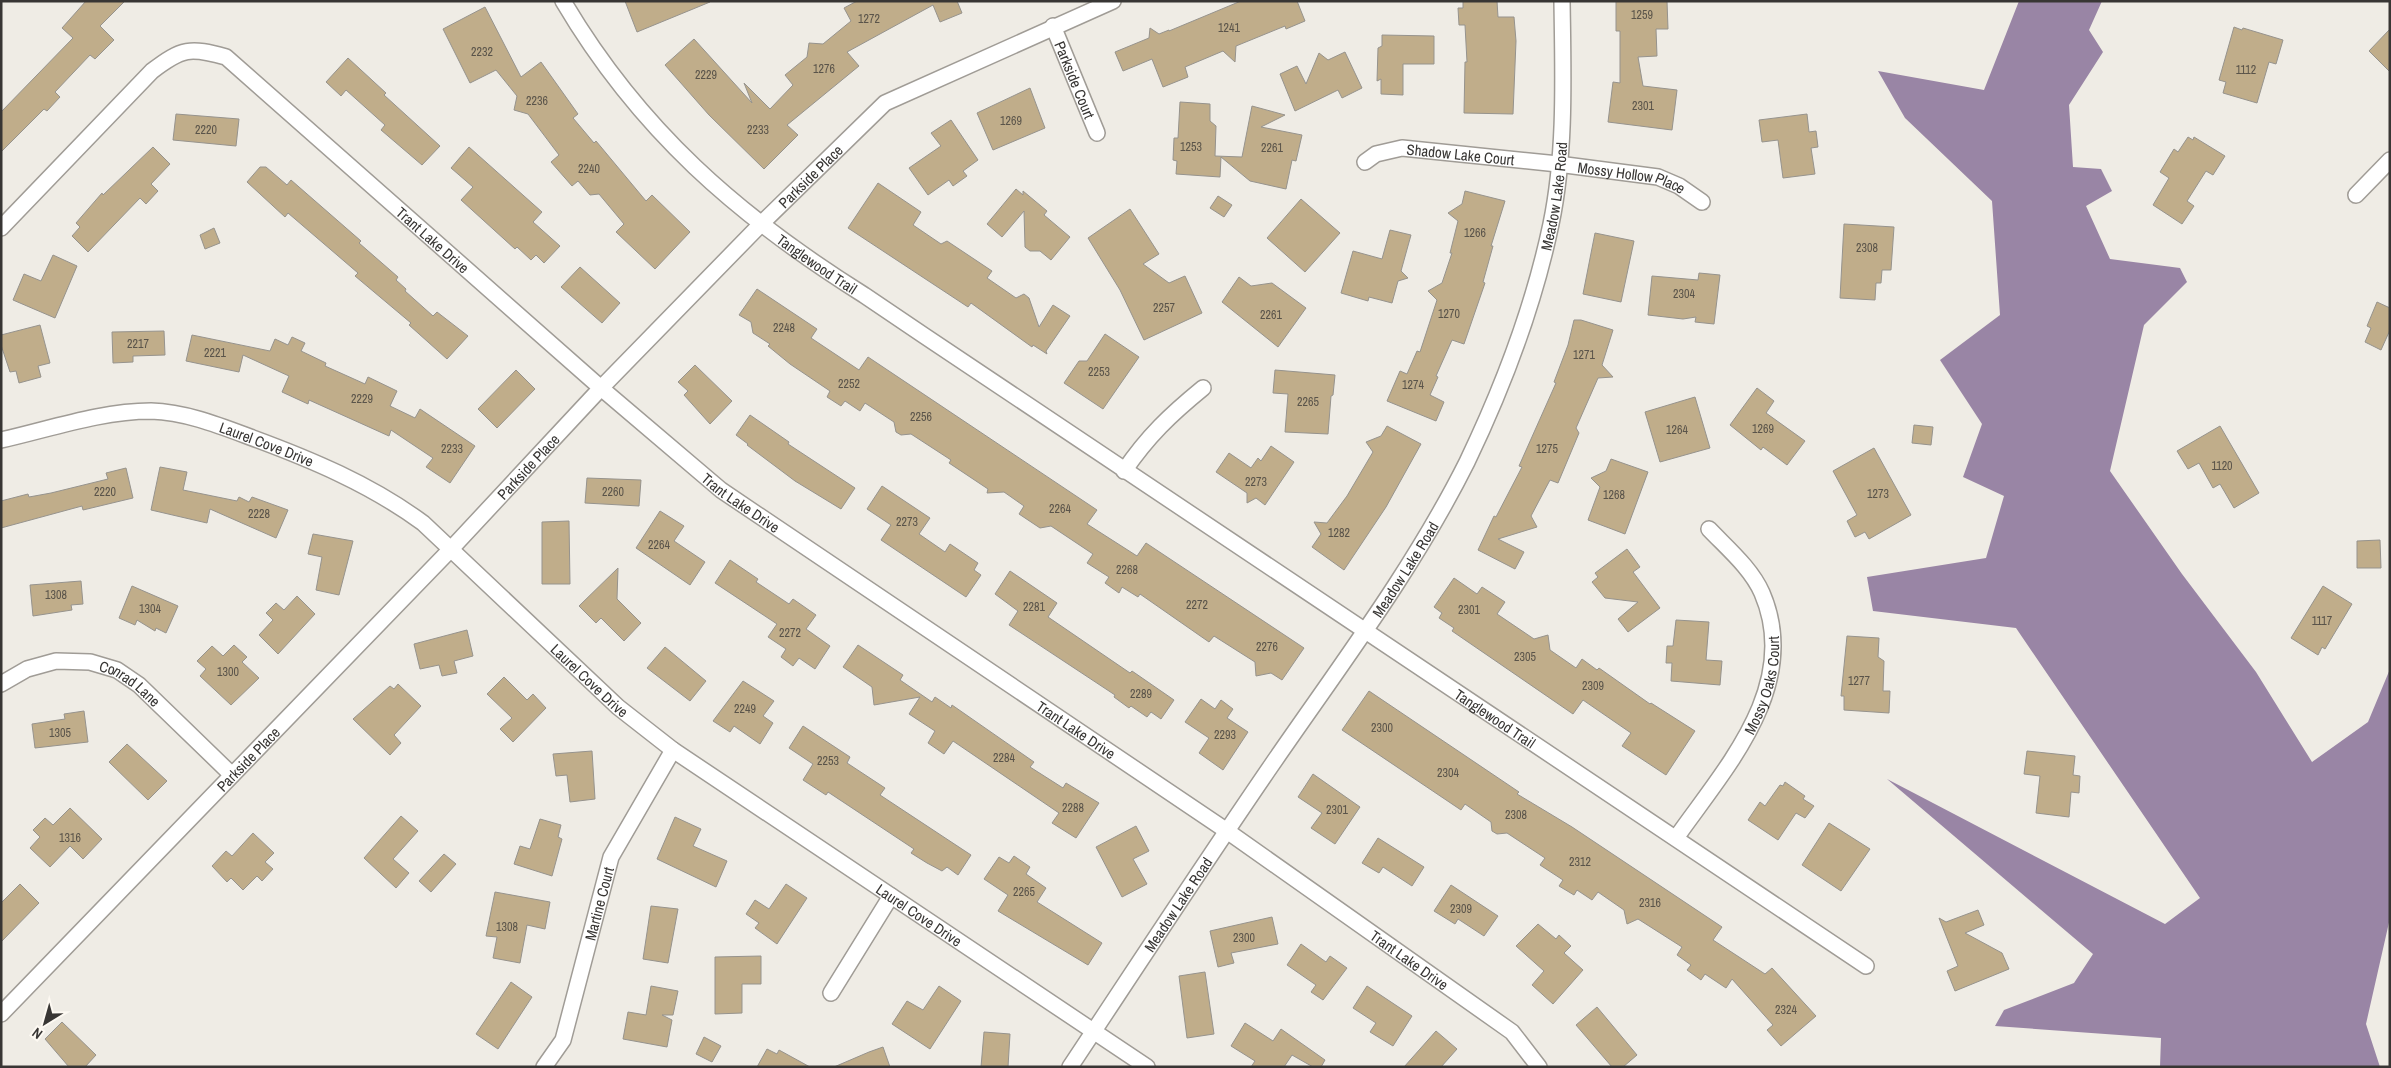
<svg xmlns="http://www.w3.org/2000/svg" width="2391" height="1068" viewBox="0 0 2391 1068" font-family="'Archivo Narrow',sans-serif">
	<style>
		.water { fill: #9985a5 }
		.building { fill: #c0ad8a; stroke: #96938d }
		.lines { fill: none; stroke-linecap: round; stroke-linejoin: round }
		.street-casing { stroke: #a09c96; stroke-width: 18 }
		.street { stroke: #fff; stroke-width: 15 }
		.labels { text-anchor: middle; dominant-baseline: central; stroke-width: 4; stroke-linejoin: round; paint-order: stroke }
		.number-label { font-size: 12px; fill: #5a544a }
		.street-label { font-size: 15px; fill: #383634; stroke: #fdf9f2 }
	</style>
	<rect width="100%" height="100%" fill="#efece5"/>
	<polygon class="water" points="2019,1 2102,1 2089,30 2103,52 2069,105 2073,167 2101,169 2112,191 2086,206 2110,259 2180,268 2187,282 2144,325 2110,471 2182,574 2256,672 2312,762 2368,722 2390,669 2390,918 2366,1024 2380,1067 2160,1067 2161,1038 1995,1026 2004,1010 2074,983 2093,954 1887,779 2165,924 2200,898 2016,628 1873,611 1867,577 1986,558 2004,496 1963,477 1982,424 1940,360 2000,315 1992,201 1905,118 1878,71 1984,90"/>
	<g class="building">
		<polygon points="86,1 125,1 100,26 114,40 95,59 90,55 55,92 60,97 47,111 44,109 1,152 1,112 73,38 62,28"/>
		<polygon points="625,1 710,1 710,2 637,32"/>
		<polygon points="857,1 957,1 962,13 940,22 933,5 847,52 859,66 787,125 798,135 764,169 709,115 665,65 694,39 752,103 744,83 770,109 793,85 785,75 807,57 809,43 823,44 851,21 844,8"/>
		<polygon points="1241,1 1297,1 1305,21 1286,29 1285,26 1236,46 1235,62 1223,51 1185,67 1188,77 1163,87 1152,59 1123,71 1115,52 1149,38 1150,28 1159,34 1169,30 1169,31"/>
		<polygon points="1463,1 1497,1 1498,17 1514,17 1516,41 1513,114 1464,113 1465,62 1467,62 1465,25 1459,25 1458,8 1463,8"/>
		<polygon points="1616,1 1667,1 1668,29 1656,29 1657,56 1638,57 1643,86 1677,90 1672,130 1608,122 1613,82 1620,83 1620,31 1616,31"/>
		<polygon points="485,7 521,77 541,62 578,114 573,118 594,143 596,141 646,201 652,195 690,232 655,269 616,232 624,224 599,194 590,195 578,181 572,186 551,162 559,155 528,114 514,110 517,96 496,70 470,83 443,29"/>
		<polygon points="2234,27 2242,30 2243,28 2283,40 2276,64 2269,62 2257,103 2223,93 2226,82 2219,80"/>
		<polygon points="2390,29 2390,72 2369,51"/>
		<polygon points="1382,35 1434,36 1434,64 1403,64 1403,95 1381,94 1381,79 1377,81 1378,48 1382,46"/>
		<polygon points="1345,52 1362,88 1342,98 1338,90 1295,111 1280,74 1297,66 1306,84 1319,53 1328,60"/>
		<polygon points="348,58 386,93 384,95 440,146 422,165 381,130 385,125 346,90 341,96 326,82"/>
		<polygon points="1030,88 1045,128 993,150 977,113"/>
		<polygon points="1180,102 1210,104 1210,121 1216,126 1215,156 1242,157 1252,106 1285,115 1261,127 1302,135 1296,161 1292,160 1286,189 1250,181 1221,157 1220,177 1176,174 1177,161 1173,160 1174,138 1178,138"/>
		<polygon points="176,114 239,119 236,146 173,140"/>
		<polygon points="1807,114 1809,132 1816,131 1818,147 1811,148 1815,174 1783,178 1778,140 1762,142 1759,120"/>
		<polygon points="951,120 978,160 963,171 967,176 953,186 949,180 928,195 909,168 941,146 931,133"/>
		<polygon points="2188,137 2193,140 2194,137 2225,156 2213,175 2206,171 2187,201 2194,206 2182,224 2153,205 2169,178 2160,172 2174,149 2178,152"/>
		<polygon points="153,147 170,164 151,184 158,191 146,204 140,198 88,252 72,236 80,227 76,223 102,193 103,195"/>
		<polygon points="469,147 542,212 533,222 560,246 544,263 536,255 531,260 517,247 515,249 461,200 473,187 451,168"/>
		<polygon points="260,167 266,167 287,185 291,180 361,241 359,243 398,277 396,280 406,289 405,291 433,316 437,312 468,336 447,359 409,325 411,323 355,276 358,273 288,213 285,217 247,182"/>
		<polygon points="878,183 921,212 913,225 941,244 947,241 992,271 987,278 1016,298 1024,294 1029,298 1039,327 1053,305 1070,316 1046,351 1047,354 1033,345 1032,347 971,303 968,307 848,228"/>
		<polygon points="1016,189 1023,195 1023,191 1047,211 1044,215 1070,237 1051,260 1040,251 1030,251 1025,247 1024,211 1002,237 987,224"/>
		<polygon points="1465,191 1505,201 1491,246 1493,246 1483,282 1485,283 1464,344 1452,340 1436,376 1438,377 1430,395 1444,402 1436,421 1387,401 1400,371 1407,374 1417,351 1420,352 1437,300 1428,291 1442,283 1452,253 1450,253 1458,221 1448,213 1462,204"/>
		<polygon points="1218,196 1232,205 1224,217 1210,208"/>
		<polygon points="1301,199 1340,233 1305,272 1267,238"/>
		<polygon points="1130,209 1159,254 1143,264 1169,283 1185,276 1202,313 1144,340 1120,290 1088,238"/>
		<polygon points="1844,224 1894,227 1891,270 1882,270 1881,283 1876,283 1875,300 1840,298"/>
		<polygon points="214,228 220,243 205,249 200,235"/>
		<polygon points="1390,230 1411,235 1401,271 1408,278 1398,281 1392,303 1369,297 1368,301 1341,293 1353,251 1382,259"/>
		<polygon points="1595,233 1634,241 1621,302 1583,294"/>
		<polygon points="53,255 77,266 55,318 13,300 24,274 41,281"/>
		<polygon points="580,267 620,303 602,323 561,287"/>
		<polygon points="1699,273 1720,275 1714,324 1695,322 1696,317 1683,319 1648,315 1652,276 1698,280"/>
		<polygon points="1239,277 1251,286 1272,283 1306,308 1278,347 1222,302"/>
		<polygon points="757,289 817,329 811,338 859,370 868,357 1097,510 1087,524 1137,556 1146,543 1304,648 1282,680 1271,673 1256,676 1255,662 1214,636 1209,642 1140,594 1138,597 1122,587 1119,593 1105,583 1109,577 1087,563 1093,554 1051,526 1040,528 1019,514 1024,506 1004,492 987,493 988,489 949,463 951,460 911,434 901,435 896,432 894,422 865,403 860,411 845,401 841,406 827,397 830,391 790,364 768,346 770,344 753,333 751,322 739,315"/>
		<polygon points="2377,302 2390,308 2390,330 2381,350 2365,342 2371,328 2367,326"/>
		<polygon points="1574,320 1581,320 1613,330 1602,365 1613,377 1598,378 1576,428 1579,433 1558,483 1550,480 1531,516 1537,527 1498,539 1524,552 1515,569 1478,550 1494,516 1496,517 1522,467 1519,466 1556,383 1554,382 1568,345"/>
		<polygon points="40,325 50,363 38,366 41,377 19,383 16,371 10,372 1,345 1,335"/>
		<polygon points="164,331 165,355 133,356 133,362 113,363 112,332"/>
		<polygon points="1105,334 1139,357 1103,409 1064,383 1079,361 1087,361"/>
		<polygon points="192,335 270,351 275,339 288,345 292,337 305,343 301,351 326,363 325,366 365,384 368,377 397,391 390,406 415,418 420,409 475,446 450,483 426,467 433,458 391,430 389,436 309,400 308,404 282,392 289,376 243,355 239,372 186,361"/>
		<polygon points="695,365 732,401 710,424 684,395 688,391 678,382"/>
		<polygon points="516,370 535,389 497,428 478,409"/>
		<polygon points="1275,370 1335,375 1333,395 1331,396 1328,434 1285,432 1288,394 1273,393"/>
		<polygon points="1757,388 1774,401 1766,413 1805,441 1787,465 1763,447 1761,450 1730,425"/>
		<polygon points="1695,397 1710,448 1660,462 1645,412"/>
		<polygon points="750,415 789,442 788,444 855,488 841,509 795,481 747,445 748,444 736,435"/>
		<polygon points="1914,425 1933,427 1931,445 1912,443"/>
		<polygon points="1387,426 1421,444 1386,507 1344,570 1312,547 1321,534 1314,522 1327,523 1347,496 1373,452 1366,442 1381,436"/>
		<polygon points="2220,426 2259,493 2234,508 2220,484 2213,488 2199,463 2188,469 2177,451"/>
		<polygon points="1271,446 1294,462 1265,505 1256,498 1247,503 1247,493 1216,472 1229,453 1251,468 1258,458 1261,461"/>
		<polygon points="1874,448 1911,515 1869,539 1865,532 1855,537 1847,521 1857,515 1833,471"/>
		<polygon points="1611,459 1648,472 1625,534 1588,520 1600,487 1591,478 1606,471"/>
		<polygon points="160,467 187,472 183,490 237,501 239,497 249,502 252,497 288,510 276,538 210,509 207,523 151,510"/>
		<polygon points="126,468 133,498 83,510 82,506 1,528 1,501 28,494 29,497 51,493 108,479 106,473"/>
		<polygon points="587,478 641,480 639,506 585,503"/>
		<polygon points="882,486 930,518 919,534 945,552 950,544 978,563 974,570 981,575 966,597 881,540 891,525 867,509"/>
		<polygon points="660,511 684,526 674,541 705,562 690,585 636,548"/>
		<polygon points="569,521 570,584 542,584 542,522"/>
		<polygon points="313,534 353,541 339,595 316,590 322,557 308,554"/>
		<polygon points="2380,540 2381,568 2357,568 2357,541"/>
		<polygon points="1627,549 1640,567 1633,572 1660,608 1628,632 1618,619 1638,602 1605,598 1592,582 1598,577 1595,573"/>
		<polygon points="730,560 758,579 756,582 789,604 793,599 816,615 806,629 830,646 815,669 799,658 793,666 781,657 786,649 768,637 777,624 715,583"/>
		<polygon points="618,568 617,599 641,623 624,641 601,618 596,623 579,606"/>
		<polygon points="1010,571 1057,603 1048,617 1130,673 1132,671 1174,700 1161,719 1151,712 1147,717 1131,706 1129,708 1114,697 1115,695 1009,625 1018,611 995,594"/>
		<polygon points="1454,578 1477,594 1482,587 1505,602 1497,614 1534,639 1548,635 1550,650 1576,668 1582,659 1597,670 1599,668 1650,704 1651,703 1695,731 1666,775 1622,746 1631,733 1583,700 1573,714 1452,631 1454,628 1439,618 1442,613 1434,607"/>
		<polygon points="81,581 83,604 71,605 72,610 33,616 30,585"/>
		<polygon points="132,586 178,606 166,633 156,628 155,631 137,620 135,625 119,618"/>
		<polygon points="2323,586 2352,604 2325,649 2322,647 2318,655 2291,638"/>
		<polygon points="297,596 315,614 278,654 259,635 273,620 266,613 276,603 284,610"/>
		<polygon points="1676,620 1709,622 1706,660 1722,661 1720,685 1671,681 1672,663 1666,663 1667,646 1673,646"/>
		<polygon points="467,630 473,656 454,661 457,673 442,676 439,665 420,669 414,644"/>
		<polygon points="1847,636 1879,638 1878,657 1884,661 1883,691 1890,691 1889,713 1844,710 1844,696 1841,696"/>
		<polygon points="234,645 247,657 242,662 259,678 231,705 200,676 206,669 197,661 212,646 223,656"/>
		<polygon points="858,645 903,675 900,680 932,702 935,697 951,708 952,705 1034,762 1030,767 1063,788 1066,783 1099,803 1076,838 1052,823 1059,813 953,741 944,754 928,743 935,731 909,714 920,697 874,705 872,687 843,667"/>
		<polygon points="665,647 706,681 690,701 647,668"/>
		<polygon points="504,677 527,700 533,694 546,708 513,742 500,729 512,718 487,694"/>
		<polygon points="743,681 774,701 763,716 773,723 760,744 734,726 730,732 713,721"/>
		<polygon points="398,684 421,706 394,735 401,743 390,755 353,719 390,686 394,689"/>
		<polygon points="1369,691 1519,792 1517,794 1572,827 1722,927 1713,940 1765,974 1772,968 1816,1016 1781,1046 1767,1030 1773,1025 1732,979 1726,988 1705,974 1701,980 1687,970 1691,965 1677,955 1682,947 1638,919 1627,924 1624,910 1598,892 1592,900 1577,890 1574,895 1559,886 1563,880 1540,865 1545,858 1507,833 1497,834 1492,831 1491,822 1465,804 1461,810 1342,730"/>
		<polygon points="1201,699 1215,709 1221,700 1233,709 1227,718 1248,732 1223,770 1199,753 1209,738 1185,722"/>
		<polygon points="84,711 88,742 35,748 32,724 65,719 64,714"/>
		<polygon points="803,726 850,757 847,763 885,788 880,795 971,855 958,875 947,867 942,871 927,863 911,853 914,849 828,792 826,795 803,780 813,764 789,748"/>
		<polygon points="127,744 167,781 148,800 109,762"/>
		<polygon points="592,751 595,799 570,802 567,775 556,776 553,754"/>
		<polygon points="2027,751 2075,756 2073,775 2080,776 2079,793 2071,792 2069,817 2036,813 2040,776 2024,774"/>
		<polygon points="1313,774 1360,807 1335,844 1311,828 1322,813 1298,797"/>
		<polygon points="1785,782 1805,796 1803,799 1814,806 1805,818 1796,813 1778,840 1748,820 1760,802 1765,806 1780,785 1783,786"/>
		<polygon points="70,808 102,839 83,859 70,846 50,867 30,848 40,837 33,830 45,818 53,825"/>
		<polygon points="401,816 418,831 393,859 409,873 396,888 364,858"/>
		<polygon points="675,817 701,829 693,846 727,861 716,887 657,859"/>
		<polygon points="540,819 561,825 558,837 562,839 552,876 514,864 520,846 530,849"/>
		<polygon points="1829,823 1870,849 1841,891 1802,865"/>
		<polygon points="1136,826 1149,851 1133,859 1147,884 1122,897 1096,847"/>
		<polygon points="253,833 274,853 265,862 273,869 262,881 257,876 243,890 231,878 227,882 212,866 226,851 232,856"/>
		<polygon points="1378,838 1424,867 1412,886 1383,867 1379,873 1362,863"/>
		<polygon points="444,854 456,864 431,892 419,881"/>
		<polygon points="1014,856 1030,867 1026,874 1046,888 1037,902 1102,943 1088,965 998,911 1008,895 984,879 999,857 1009,863"/>
		<polygon points="20,884 39,903 1,942 1,903"/>
		<polygon points="786,884 807,898 777,944 755,928 759,923 746,914 755,900 769,909"/>
		<polygon points="1451,885 1498,916 1484,936 1458,919 1455,924 1434,911"/>
		<polygon points="495,892 550,902 545,929 527,925 520,963 493,958 497,937 486,936"/>
		<polygon points="651,906 678,909 668,963 643,959"/>
		<polygon points="1978,910 1984,925 1965,933 2002,953 2009,969 1955,991 1947,971 1958,966 1939,918 1946,922"/>
		<polygon points="1272,917 1278,944 1231,953 1234,963 1218,967 1210,931"/>
		<polygon points="1538,924 1556,939 1559,935 1571,946 1564,953 1583,970 1553,1004 1532,985 1544,971 1516,946"/>
		<polygon points="1301,944 1326,962 1330,956 1347,968 1323,1000 1311,992 1316,985 1287,965"/>
		<polygon points="761,956 761,984 742,984 742,1013 715,1014 715,957"/>
		<polygon points="1205,972 1214,1034 1187,1038 1179,976"/>
		<polygon points="511,982 532,997 498,1049 476,1034"/>
		<polygon points="651,986 678,991 673,1015 662,1015 672,1020 667,1047 623,1039 628,1012 646,1015"/>
		<polygon points="939,986 961,1001 930,1049 892,1024 907,1001 923,1010"/>
		<polygon points="1367,986 1412,1016 1393,1046 1370,1032 1376,1023 1353,1008"/>
		<polygon points="1597,1007 1637,1055 1623,1067 1612,1067 1576,1025"/>
		<polygon points="62,1022 96,1055 85,1067 69,1067 45,1039"/>
		<polygon points="1245,1023 1273,1041 1281,1029 1325,1060 1321,1067 1313,1067 1292,1055 1284,1067 1251,1067 1255,1061 1231,1046"/>
		<polygon points="1436,1031 1457,1049 1441,1067 1404,1067"/>
		<polygon points="984,1032 1010,1034 1008,1067 981,1067"/>
		<polygon points="704,1037 721,1046 712,1062 696,1054"/>
		<polygon points="883,1047 890,1067 834,1067 869,1052"/>
		<polygon points="767,1049 777,1054 779,1050 810,1067 757,1067"/>
	</g>
	<g class="lines">
		<g class="street-casing">
			<g id="street">
				<path id="s1" d="M563,1C639,130 738,216 864,295C1197,520 1532,742 1866,966"/>
				<path id="s2" d="M1053,26L1097,133"/>
				<path id="s3" d="M1365,162L1376,154L1402,148L1558,164L1658,177L1679,186L1702,202"/>
				<polyline points="2356,195 2390,160"/>
				<path id="s4" d="M1,228L152,71C182,48 190,47 226,57L601,388L721,490L1227,831L1512,1032L1539,1067"/>
				<path id="s5" d="M1,440C50,429 101,411 151,411C185,412 218,425 250,437C310,459 370,484 423,523L618,707L673,750L1147,1067"/>
				<path d="M1124,471C1148,436 1170,415 1203,388"/>
				<path id="s6" d="M1,684L27,669L56,661L90,662L117,670L139,685L232,775"/>
				<path id="s7" d="M1676,838C1725,768 1802,686 1762,593C1751,568 1727,548 1709,529"/>
				<polyline points="831,993 891,896"/>
				<path id="s8" d="M1,1014L451,549L601,388L760,225L885,103L1113,1"/>
				<path id="s9" d="M544,1067L563,1040L611,857L673,750"/>
				<path id="s10" d="M1070,1067C1137,966 1203,865 1271,766C1339,667 1413,570 1467,462C1503,387 1534,305 1551,224C1566,152 1563,74 1562,1"/>
			</g>
		</g>
		<use href="#street" class="street"/>
	</g>
	<g class="labels">
		<g class="number-label">
			<text x="1642" y="15">1259</text>
			<text x="869" y="19">1272</text>
			<text x="1229" y="28">1241</text>
			<text x="482" y="52">2232</text>
			<text x="824" y="69">1276</text>
			<text x="2246" y="70">1112</text>
			<text x="706" y="75">2229</text>
			<text x="537" y="101">2236</text>
			<text x="1643" y="106">2301</text>
			<text x="1011" y="121">1269</text>
			<text x="206" y="130">2220</text>
			<text x="758" y="130">2233</text>
			<text x="1191" y="147">1253</text>
			<text x="1272" y="148">2261</text>
			<text x="589" y="169">2240</text>
			<text x="1475" y="233">1266</text>
			<text x="1867" y="248">2308</text>
			<text x="1684" y="294">2304</text>
			<text x="1164" y="308">2257</text>
			<text x="1449" y="314">1270</text>
			<text x="1271" y="315">2261</text>
			<text x="784" y="328">2248</text>
			<text x="138" y="344">2217</text>
			<text x="215" y="353">2221</text>
			<text x="1584" y="355">1271</text>
			<text x="1099" y="372">2253</text>
			<text x="849" y="384">2252</text>
			<text x="1413" y="385">1274</text>
			<text x="362" y="399">2229</text>
			<text x="1308" y="402">2265</text>
			<text x="921" y="417">2256</text>
			<text x="1763" y="429">1269</text>
			<text x="1677" y="430">1264</text>
			<text x="452" y="449">2233</text>
			<text x="1547" y="449">1275</text>
			<text x="2222" y="466">1120</text>
			<text x="1256" y="482">2273</text>
			<text x="105" y="492">2220</text>
			<text x="613" y="492">2260</text>
			<text x="1878" y="494">1273</text>
			<text x="1614" y="495">1268</text>
			<text x="1060" y="509">2264</text>
			<text x="259" y="514">2228</text>
			<text x="907" y="522">2273</text>
			<text x="1339" y="533">1282</text>
			<text x="659" y="545">2264</text>
			<text x="1127" y="570">2268</text>
			<text x="56" y="595">1308</text>
			<text x="1197" y="605">2272</text>
			<text x="1034" y="607">2281</text>
			<text x="150" y="609">1304</text>
			<text x="1469" y="610">2301</text>
			<text x="2322" y="621">1117</text>
			<text x="790" y="633">2272</text>
			<text x="1267" y="647">2276</text>
			<text x="1525" y="657">2305</text>
			<text x="228" y="672">1300</text>
			<text x="1859" y="681">1277</text>
			<text x="1593" y="686">2309</text>
			<text x="1141" y="694">2289</text>
			<text x="745" y="709">2249</text>
			<text x="1382" y="728">2300</text>
			<text x="60" y="733">1305</text>
			<text x="1225" y="735">2293</text>
			<text x="1004" y="758">2284</text>
			<text x="828" y="761">2253</text>
			<text x="1448" y="773">2304</text>
			<text x="1073" y="808">2288</text>
			<text x="1337" y="810">2301</text>
			<text x="1516" y="815">2308</text>
			<text x="70" y="838">1316</text>
			<text x="1580" y="862">2312</text>
			<text x="1024" y="892">2265</text>
			<text x="1650" y="903">2316</text>
			<text x="1461" y="909">2309</text>
			<text x="507" y="927">1308</text>
			<text x="1244" y="938">2300</text>
			<text x="1786" y="1010">2324</text>
		</g>
		<g class="street-label">
			<text stroke="none"><textPath href="#s2" startOffset="58">Parkside Court</textPath></text>
			<text stroke="none"><textPath href="#s3" startOffset="99">Shadow Lake Court</textPath></text>
			<text stroke="none"><textPath href="#s8" startOffset="1165">Parkside Place</textPath></text>
			<text stroke="none"><textPath href="#s3" startOffset="272">Mossy Hollow Place</textPath></text>
			<text stroke="none"><textPath href="#s10" startOffset="1005">Meadow Lake Road</textPath></text>
			<text stroke="none"><textPath href="#s4" startOffset="574">Trant Lake Drive</textPath></text>
			<text stroke="none"><textPath href="#s1" startOffset="369">Tanglewood Trail</textPath></text>
			<text stroke="none"><textPath href="#s5" startOffset="274">Laurel Cove Drive</textPath></text>
			<text stroke="none"><textPath href="#s8" startOffset="760">Parkside Place</textPath></text>
			<text stroke="none"><textPath href="#s4" startOffset="979">Trant Lake Drive</textPath></text>
			<text stroke="none"><textPath href="#s10" startOffset="600">Meadow Lake Road</textPath></text>
			<text stroke="none"><textPath href="#s5" startOffset="679">Laurel Cove Drive</textPath></text>
			<text stroke="none"><textPath href="#s7" startOffset="178">Mossy Oaks Court</textPath></text>
			<text stroke="none"><textPath href="#s6" startOffset="140">Conrad Lane</textPath></text>
			<text stroke="none"><textPath href="#s1" startOffset="1185">Tanglewood Trail</textPath></text>
			<text stroke="none"><textPath href="#s4" startOffset="1384">Trant Lake Drive</textPath></text>
			<text stroke="none"><textPath href="#s8" startOffset="355">Parkside Place</textPath></text>
			<text stroke="none"><textPath href="#s9" startOffset="174">Martine Court</textPath></text>
			<text stroke="none"><textPath href="#s10" startOffset="195">Meadow Lake Road</textPath></text>
			<text stroke="none"><textPath href="#s5" startOffset="1084">Laurel Cove Drive</textPath></text>
			<text stroke="none"><textPath href="#s4" startOffset="1789">Trant Lake Drive</textPath></text>
		</g>
	</g>
	<rect width="2391" height="1068" fill="none" stroke="#383634" stroke-width="5"/>
	<g transform="translate(45 1023) rotate(217)" stroke="#fdf9f2" stroke-width="4" paint-order="stroke">
	<path d="M0-4L9 19L0 12L-9 19Z" fill="#383634"/>
	<text y="-8" font-size="14" font-weight="bold" text-anchor="middle" fill="#383634">N</text>
	</g>
</svg>
